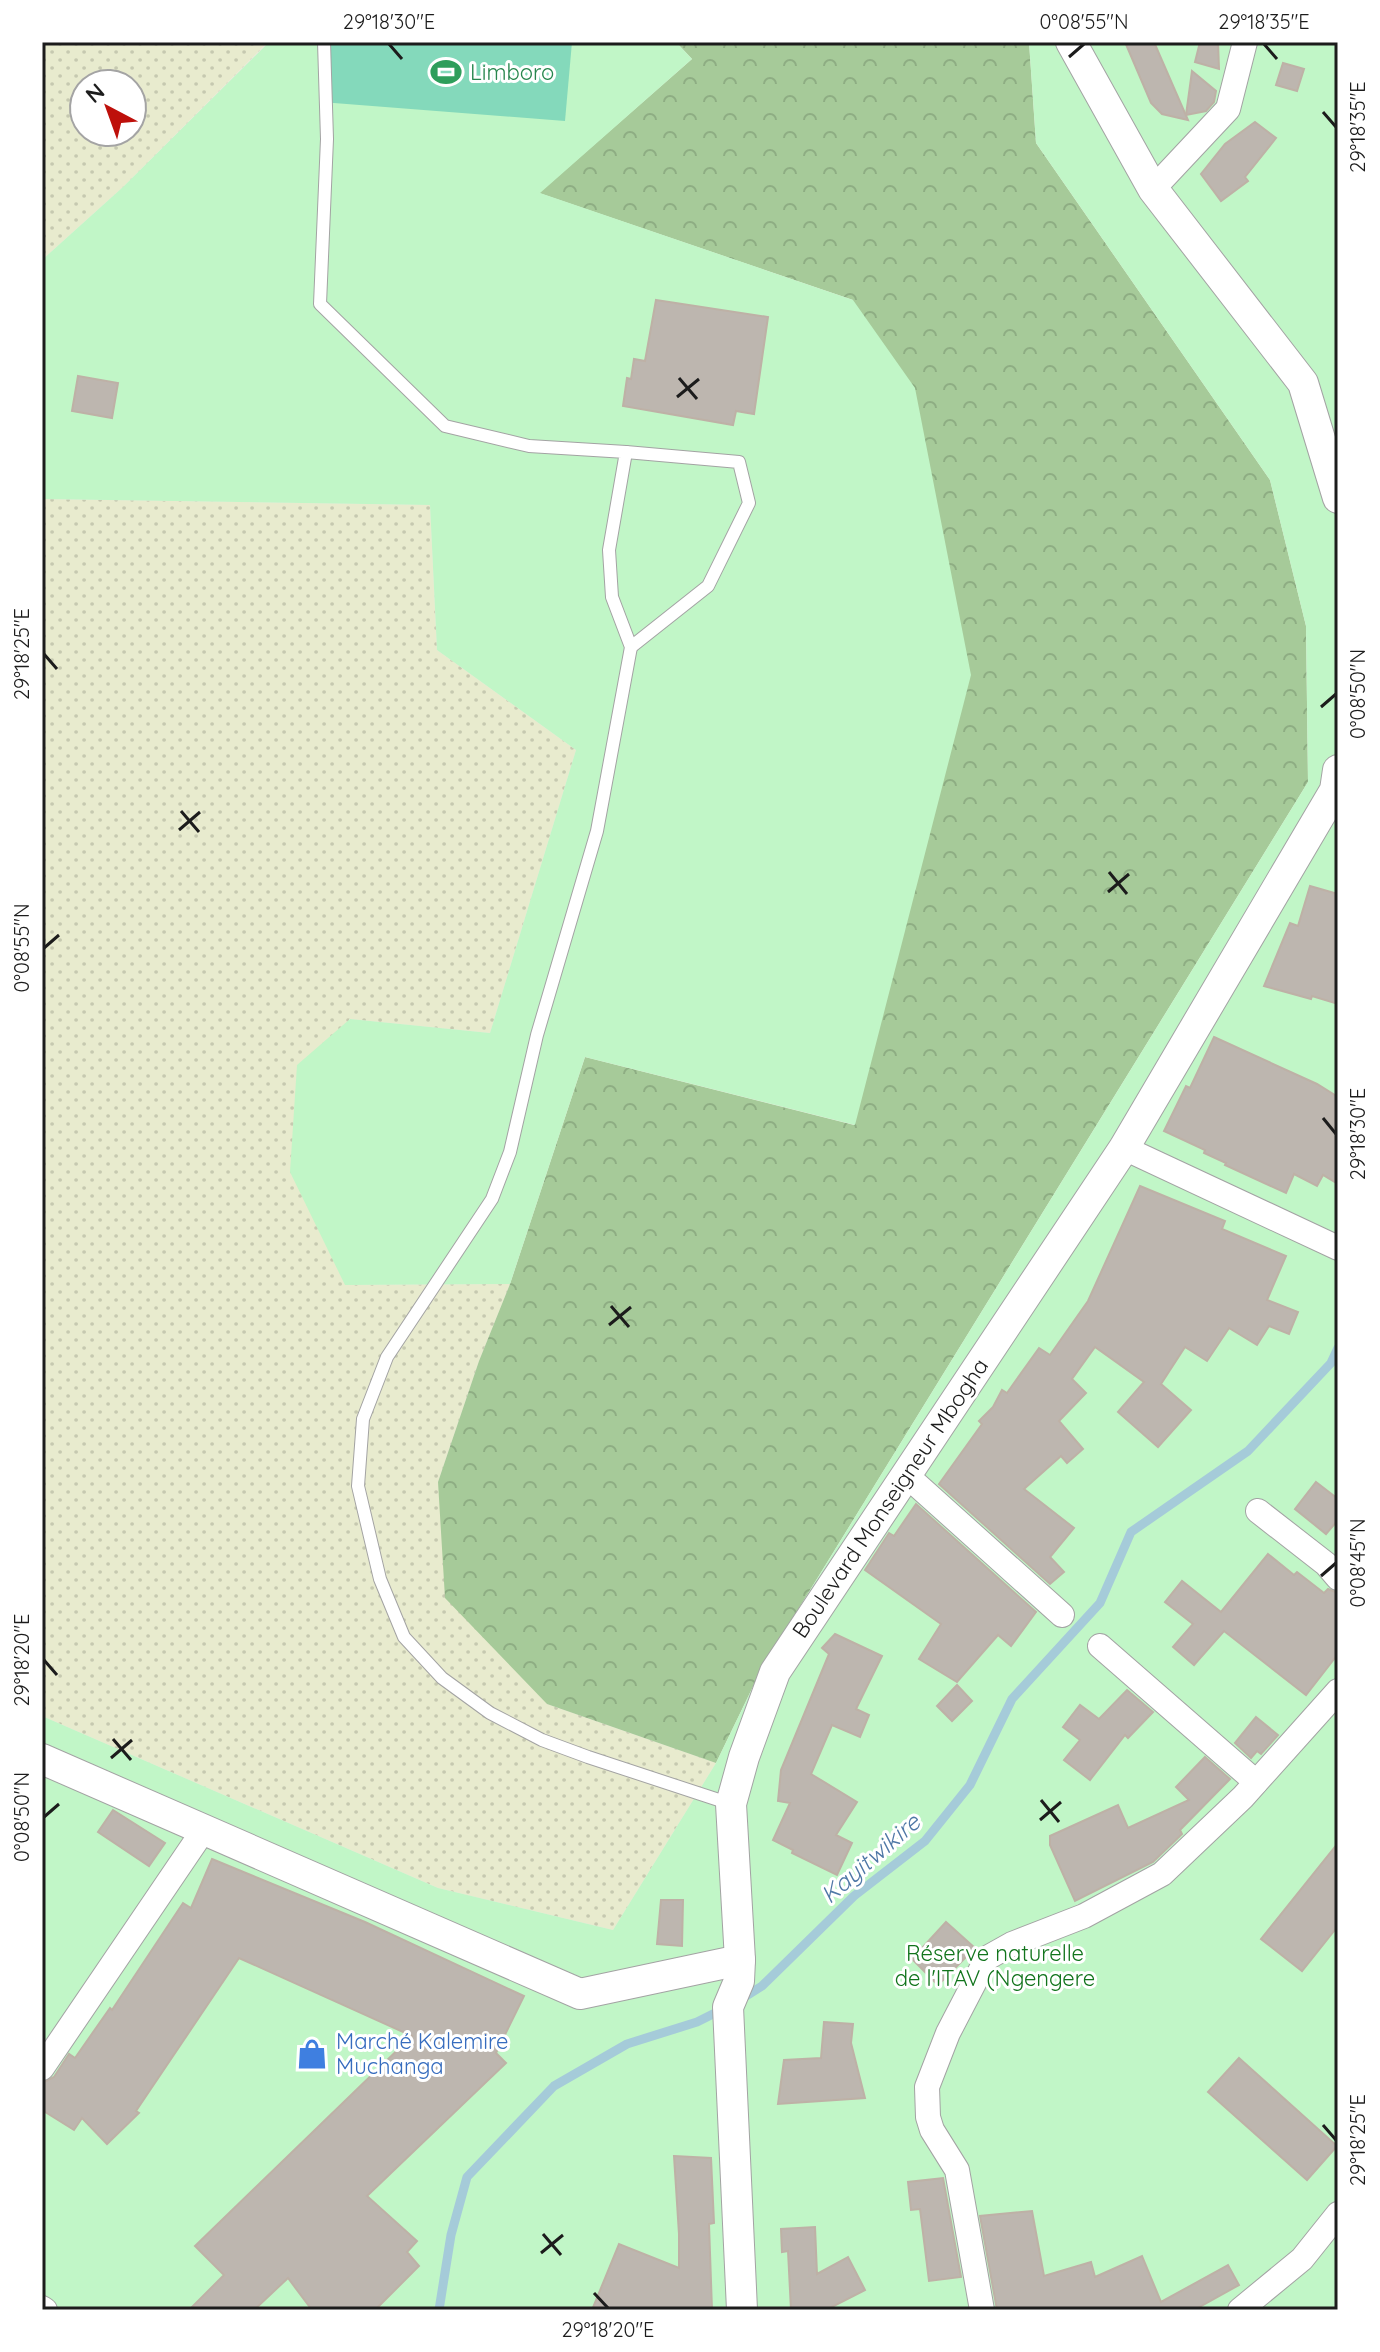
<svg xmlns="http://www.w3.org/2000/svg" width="1380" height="2352" viewBox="0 0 1380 2352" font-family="Quicksand,sans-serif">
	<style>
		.farmland { fill: url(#farmland-dots); fill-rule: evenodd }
		.forest { fill: url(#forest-crowns) }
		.park { fill: #c1f6c7 }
		.pitch { fill: #84d9bb }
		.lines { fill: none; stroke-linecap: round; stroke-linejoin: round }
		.stream { stroke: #a5cbd9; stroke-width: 9 }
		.building { fill: #bdb6af; stroke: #beb1a6; stroke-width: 2 }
		.service-casing { stroke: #a3a3a3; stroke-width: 14 }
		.minor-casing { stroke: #a3a3a3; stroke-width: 26 }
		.tertiary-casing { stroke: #a3a3a3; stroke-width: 32 }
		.service { stroke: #fff; stroke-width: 12 }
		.minor { stroke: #fff; stroke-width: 24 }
		.tertiary { stroke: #fff; stroke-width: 30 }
		.ticks { fill: none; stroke: #1c1c1c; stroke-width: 3 }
		.labels { text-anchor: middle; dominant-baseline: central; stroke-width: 6; stroke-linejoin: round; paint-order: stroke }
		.leisure-label { font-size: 22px; fill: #27864d; stroke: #fff; text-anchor: start }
		.street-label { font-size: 22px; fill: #1c1c1c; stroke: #fff }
		.park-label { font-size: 22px; fill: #11741c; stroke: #fff }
		.shop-label { font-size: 22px; fill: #366cbe; stroke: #fff; text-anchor: start }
		.water-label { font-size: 24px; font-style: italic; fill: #4f78a6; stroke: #fff }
		.neatline { fill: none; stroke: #1c1c1c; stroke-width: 3 }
		.ticks-label { font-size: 20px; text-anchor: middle; fill: #1c1c1c }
	</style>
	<defs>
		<pattern id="farmland-dots" width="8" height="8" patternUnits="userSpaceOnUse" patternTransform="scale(2)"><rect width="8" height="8" fill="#e8ebce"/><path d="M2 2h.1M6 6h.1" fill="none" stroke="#c6c9b0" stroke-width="1.8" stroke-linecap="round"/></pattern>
		<pattern id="forest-crowns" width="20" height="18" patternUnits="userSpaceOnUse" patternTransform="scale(2)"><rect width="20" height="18" fill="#a6ca99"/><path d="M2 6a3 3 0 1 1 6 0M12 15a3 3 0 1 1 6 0" fill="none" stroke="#8ead83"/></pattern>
	</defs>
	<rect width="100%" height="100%" fill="#edeae3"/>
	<g class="farmland">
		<path d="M42,42H268L123,187L42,260ZM84,84H132V132H84Z"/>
		<polygon points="42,499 430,505 437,650 576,750 490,1033 349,1019 345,1285 510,1284 479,1361 438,1482 547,1704 716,1763 613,1930 438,1888 42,1716"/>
	</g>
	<polygon class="forest" points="676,42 1029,42 1036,143 1270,480 1306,626 1308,782 762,1668 716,1763 547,1704 445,1598 438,1482 479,1361 510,1284 585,1057 854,1125 853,300 539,193 692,59"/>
	<g class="park">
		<polygon points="269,42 676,42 692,59 540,193 853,300 915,388 971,675 855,1125 585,1057 510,1284 345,1285 290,1172 297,1065 350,1019 490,1033 576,750 437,650 430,505 42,499 42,260 123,187"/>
		<polygon points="1029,42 1338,42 1338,2310 42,2310 42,1716 438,1888 613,1930 716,1763 762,1668 1308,782 1306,626 1270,480 1036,143"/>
	</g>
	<polygon class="pitch" points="326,42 572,42 565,121 321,102"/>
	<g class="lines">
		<g class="stream">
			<polyline points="743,1998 762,1986 854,1896 925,1841 970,1785 1012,1699 1100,1603 1131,1532 1248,1451 1331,1363 1338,1348"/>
			<polyline points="439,2310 451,2235 467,2177 554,2086 627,2044 697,2022 723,2009"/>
		</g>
	</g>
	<g class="building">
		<polygon points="1125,42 1154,42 1188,120 1162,114 1151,103"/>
		<polygon points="1200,42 1218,42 1219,69 1195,62"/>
		<polygon points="1283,63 1304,69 1297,91 1276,85"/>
		<polygon points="1192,71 1216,91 1214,102 1206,111 1186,115"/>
		<polygon points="1255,122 1276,138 1245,177 1248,181 1221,201 1201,174 1225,144"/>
		<polygon points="656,300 768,317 754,414 736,411 733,425 623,406 627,378 631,379 634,359 645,361"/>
		<polygon points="78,376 118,383 112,418 72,411"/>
		<polygon points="1310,886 1338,894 1338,1004 1312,996 1311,999 1264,986 1290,923 1298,926"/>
		<polygon points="1214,1037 1317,1084 1338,1097 1338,1184 1323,1175 1317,1186 1294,1174 1286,1193 1225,1165 1226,1163 1204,1153 1205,1150 1164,1131 1186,1086 1190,1088"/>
		<polygon points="1140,1186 1225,1221 1222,1229 1286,1256 1267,1300 1298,1312 1289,1334 1269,1326 1257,1345 1229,1328 1207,1361 1185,1347 1161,1384 1191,1410 1158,1447 1118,1412 1144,1382 1095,1347 1072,1379 1086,1393 1059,1421 1083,1449 1067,1463 1061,1456 1024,1489 1074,1528 1050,1557 1064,1572 1050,1584 939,1484 982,1424 979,1421 993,1407 1002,1390 1007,1393 1039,1348 1050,1355 1088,1301"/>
		<polygon points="1316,1482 1338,1499 1338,1520 1326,1534 1295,1509"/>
		<polygon points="916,1504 1036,1612 1011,1646 998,1635 957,1682 919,1659 941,1624 865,1570 889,1533 894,1536"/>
		<polygon points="1268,1554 1294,1575 1297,1572 1324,1593 1328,1589 1338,1593 1338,1654 1306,1695 1224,1631 1194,1665 1173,1647 1193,1624 1165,1602 1182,1581 1221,1612"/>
		<polygon points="835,1634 882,1656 856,1709 869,1715 860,1737 832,1725 811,1774 857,1802 836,1835 852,1843 837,1875 792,1853 793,1850 773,1840 790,1803 778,1801 781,1770 829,1654 822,1648"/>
		<polygon points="957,1685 972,1701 952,1721 937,1706"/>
		<polygon points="1127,1690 1153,1712 1128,1738 1125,1735 1090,1780 1064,1760 1080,1740 1063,1727 1080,1705 1099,1719"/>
		<polygon points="1256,1717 1278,1735 1261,1754 1257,1751 1251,1758 1235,1743"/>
		<polygon points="1205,1757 1230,1779 1180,1830 1182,1834 1153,1862 1075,1901 1050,1845 1050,1836 1118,1805 1128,1828 1189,1800 1176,1787"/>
		<polygon points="113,1810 165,1843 149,1866 98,1832"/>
		<polygon points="1338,1843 1338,1926 1302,1971 1261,1939"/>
		<polygon points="212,1859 365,1922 524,1996 496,2053 506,2063 367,2196 417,2241 407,2252 419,2266 375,2310 312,2310 288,2278 254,2310 189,2310 224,2275 195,2246 412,2036 239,1958 136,2111 139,2113 107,2144 82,2118 74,2130 42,2110 42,2083 54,2077 69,2054 75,2058 110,2008 112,2010 183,1903 191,1908"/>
		<polygon points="661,1900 683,1900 682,1946 657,1944"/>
		<polygon points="946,1922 975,1948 938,1985 912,1959"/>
		<polygon points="824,2022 853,2024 851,2043 865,2098 778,2104 784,2060 821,2058"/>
		<polygon points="1239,2058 1337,2146 1307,2180 1208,2092"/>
		<polygon points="674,2156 711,2158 714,2223 709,2224 712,2310 592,2310 619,2244 679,2268 679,2234"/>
		<polygon points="943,2178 961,2277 929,2281 920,2209 911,2210 908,2182"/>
		<polygon points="1032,2211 1044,2276 1091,2262 1095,2277 1142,2256 1161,2302 1228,2265 1239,2285 1194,2310 997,2310 980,2216"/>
		<polygon points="815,2227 817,2274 848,2257 865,2290 826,2310 791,2310 788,2251 782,2252 781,2229"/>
	</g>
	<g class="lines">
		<g class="service-casing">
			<g id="service">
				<polyline points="324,42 327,139 320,304 445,426 529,446 626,452 609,550 612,597 631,647 597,831 537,1035 510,1152 492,1199 387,1357 363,1419 358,1486 380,1579 404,1637 442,1678 490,1713 542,1740 588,1757 731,1804"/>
				<polyline points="626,452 739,462 749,503 708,586 631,647"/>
			</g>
		</g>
		<g class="minor-casing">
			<g id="minor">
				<polyline points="1153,189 1228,109 1245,42"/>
				<polyline points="1124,1148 1338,1248"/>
				<polyline points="906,1475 1062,1615"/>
				<polyline points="1258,1511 1326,1564 1338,1578"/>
				<polyline points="1100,1646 1256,1782"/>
				<polyline points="42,2068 203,1831"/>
				<polyline points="42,2308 45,2310"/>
				<polyline points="982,2310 957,2170 932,2130 928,2117 927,2087 948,2033 987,1958 1012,1944 1084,1916 1162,1874 1243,1797 1338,1691"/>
				<polyline points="1240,2310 1302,2259 1338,2214"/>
			</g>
		</g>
		<g class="tertiary-casing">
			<g id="tertiary">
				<polyline points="1071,42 1153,189 1303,383 1338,498"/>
				<polyline points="42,1759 580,1994 740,1960"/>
				<polyline points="742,2310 728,2007 739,1981 740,1960 731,1804 744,1757 775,1672 1124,1148 1335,790 1338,770"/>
			</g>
		</g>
		<use href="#service" class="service"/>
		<use href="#minor" class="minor"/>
		<use href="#tertiary" class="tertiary"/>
	</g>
	<path class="ticks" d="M389,44L402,59M1264,44L1277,59M1069,57L1084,44M1323,112L1336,127M679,378L697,399M677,397L699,379M44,654L57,669M1321,707L1336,694M181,811L199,832M179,830L200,812M1109,872L1127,894M1108,892L1129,874M44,948L59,935M1323,1118L1336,1134M611,1306L629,1327M609,1325L631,1307M1321,1576L1336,1563M44,1660L57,1675M113,1739L131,1760M111,1758L132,1740M1041,1800L1059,1822M44,1817L59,1804M1040,1820L1061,1802M1323,2125L1336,2140M543,2234L561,2255M541,2253L563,2235M594,2293L608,2308"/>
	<defs>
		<g id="stadium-bare" transform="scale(2.4)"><path d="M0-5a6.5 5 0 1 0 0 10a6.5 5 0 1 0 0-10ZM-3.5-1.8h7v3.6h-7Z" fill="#2e9e5b" stroke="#fff" stroke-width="2.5" paint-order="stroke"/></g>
		<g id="shop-bare" transform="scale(2.4)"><path d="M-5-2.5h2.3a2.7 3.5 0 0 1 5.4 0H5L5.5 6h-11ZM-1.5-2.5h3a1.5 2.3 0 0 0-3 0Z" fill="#3f7fe0" stroke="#fff" stroke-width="2.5" paint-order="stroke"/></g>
	</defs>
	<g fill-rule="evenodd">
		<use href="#stadium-bare" x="446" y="72"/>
		<use href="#shop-bare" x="312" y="2054"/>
	</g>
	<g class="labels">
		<g class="leisure-label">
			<text x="470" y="72">Limboro</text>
		</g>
		<g class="street-label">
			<text transform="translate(890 1498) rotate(-56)">Boulevard Monseigneur Mbogha</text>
		</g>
		<g class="park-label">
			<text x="995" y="1953">Réserve naturelle<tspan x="995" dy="25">de l'ITAV (Ngengere</tspan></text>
		</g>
		<g class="shop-label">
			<text x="336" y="2041">Marché Kalemire<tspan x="336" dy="25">Muchanga</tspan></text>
		</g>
		<g class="water-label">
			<text transform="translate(870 1858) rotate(-41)">Kayitwikire</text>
		</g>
	</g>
	<rect width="1380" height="2352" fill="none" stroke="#ffffff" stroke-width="88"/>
	<g transform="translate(108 108) rotate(319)"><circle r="38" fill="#ffffff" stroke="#a4a4a4" stroke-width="2"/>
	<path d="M0-6L14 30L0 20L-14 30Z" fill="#be100b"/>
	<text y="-12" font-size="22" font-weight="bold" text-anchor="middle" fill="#1c1c1c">N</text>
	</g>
	<rect x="44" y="44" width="1292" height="2264" class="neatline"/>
	<g class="ticks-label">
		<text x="389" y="29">29°18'30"E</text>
		<text x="1084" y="29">0°08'55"N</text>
		<text x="1264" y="29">29°18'35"E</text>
		<text transform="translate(1358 127) rotate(-90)" y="7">29°18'35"E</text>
		<text transform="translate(22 654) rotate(-90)" y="7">29°18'25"E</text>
		<text transform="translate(1358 694) rotate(-90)" y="7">0°08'50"N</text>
		<text transform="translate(22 948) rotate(-90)" y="7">0°08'55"N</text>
		<text transform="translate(1358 1134) rotate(-90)" y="7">29°18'30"E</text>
		<text transform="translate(1358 1563) rotate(-90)" y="7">0°08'45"N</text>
		<text transform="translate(22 1660) rotate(-90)" y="7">29°18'20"E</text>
		<text transform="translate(22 1817) rotate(-90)" y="7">0°08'50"N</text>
		<text transform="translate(1358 2140) rotate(-90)" y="7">29°18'25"E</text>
		<text x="608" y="2337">29°18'20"E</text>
	</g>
</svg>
